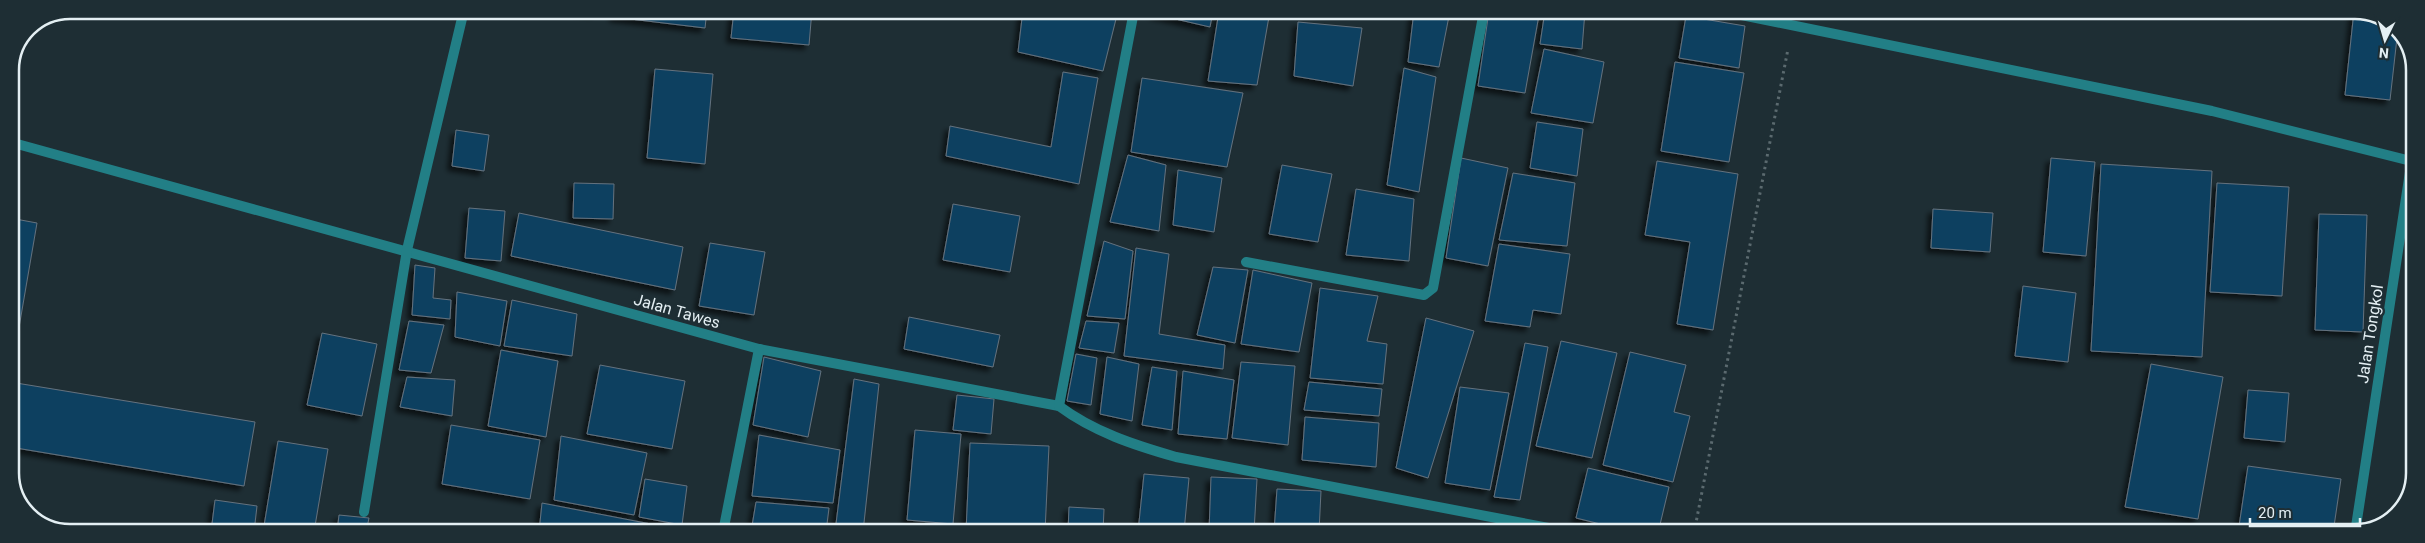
<svg xmlns="http://www.w3.org/2000/svg" width="2425" height="543" viewBox="0 0 2425 543" font-family="Roboto,sans-serif">
	<style>
		.building { fill: #104061; stroke: #64727e; filter: url(#shadow) }
		.lines { fill: none; stroke-linecap: round; stroke-linejoin: round }
		.path { stroke: #5b6a6f; stroke-width: 3; stroke-dasharray: 2.5 4; stroke-linecap: butt }
		.minor { stroke: #227f86; stroke-width: 10 }
		.labels { text-anchor: middle; dominant-baseline: central; stroke-width: 5; stroke-linejoin: round; paint-order: stroke }
		.street-label { font-size: 16px; fill: #e4eff3; stroke: #1e2e34 }
		.rim { fill: none; stroke: #e4eff3; stroke-width: 2.5 }
	</style>
	<defs>
		<filter id="shadow"><feDropShadow dx="-4.5" dy="4.5" stdDeviation="2.5" flood-color="#0009"/></filter>
	</defs>
	<rect width="100%" height="100%" fill="#1e2e34"/>
	<g class="building">
		<polygon points="575,10 595,10 595,13"/>
		<polygon points="615,10 707,10 705,28 614,17"/>
		<polygon points="734,10 812,10 809,45 731,38"/>
		<polygon points="1023,10 1118,11 1103,71 1018,52"/>
		<polygon points="1155,11 1213,11 1210,27 1154,14"/>
		<polygon points="1219,11 1270,11 1257,85 1208,81"/>
		<polygon points="1414,11 1450,11 1439,67 1408,62"/>
		<polygon points="1489,11 1539,15 1525,93 1478,86"/>
		<polygon points="1545,11 1585,11 1582,49 1540,44"/>
		<polygon points="2354,11 2368,11 2398,29 2390,100 2345,95"/>
		<polygon points="1686,16 1745,26 1739,68 1679,58"/>
		<polygon points="1298,22 1362,28 1353,86 1294,76"/>
		<polygon points="1544,49 1604,62 1593,123 1531,113"/>
		<polygon points="1675,62 1744,73 1729,162 1661,151"/>
		<polygon points="1404,68 1436,77 1419,192 1387,185"/>
		<polygon points="655,69 713,74 705,164 647,158"/>
		<polygon points="1063,72 1098,78 1079,184 946,156 950,126 1051,147"/>
		<polygon points="1142,78 1243,93 1227,167 1131,152"/>
		<polygon points="1537,122 1583,129 1577,176 1530,168"/>
		<polygon points="456,130 489,135 484,171 452,166"/>
		<polygon points="1128,155 1166,165 1159,231 1110,222"/>
		<polygon points="1461,158 1508,168 1488,266 1446,258"/>
		<polygon points="2051,158 2095,162 2086,256 2043,252"/>
		<polygon points="1657,161 1738,174 1713,330 1677,324 1690,242 1645,235"/>
		<polygon points="2101,164 2212,171 2202,357 2091,351"/>
		<polygon points="1282,165 1332,174 1318,242 1269,234"/>
		<polygon points="1178,170 1222,178 1214,232 1173,225"/>
		<polygon points="1513,173 1575,183 1567,246 1499,240"/>
		<polygon points="574,183 614,184 613,219 573,218"/>
		<polygon points="2217,183 2289,187 2282,296 2210,292"/>
		<polygon points="1356,189 1414,199 1409,261 1346,255"/>
		<polygon points="953,204 1020,216 1010,272 943,260"/>
		<polygon points="469,208 505,211 501,261 465,258"/>
		<polygon points="1933,209 1993,213 1990,252 1931,248"/>
		<polygon points="519,213 683,247 675,290 511,256"/>
		<polygon points="2319,214 2367,215 2363,332 2315,330"/>
		<polygon points="10,218 37,223 16,345 10,344"/>
		<polygon points="1104,241 1133,251 1125,319 1087,316"/>
		<polygon points="710,243 765,252 754,315 699,306"/>
		<polygon points="1499,244 1570,254 1561,314 1533,310 1530,327 1485,321"/>
		<polygon points="1136,248 1169,254 1159,334 1225,345 1223,369 1124,356"/>
		<polygon points="415,265 435,268 433,298 451,300 450,319 412,315"/>
		<polygon points="1213,267 1248,270 1235,343 1197,335"/>
		<polygon points="1253,270 1312,283 1299,352 1241,344"/>
		<polygon points="2023,286 2076,293 2068,362 2015,356"/>
		<polygon points="1320,288 1378,296 1367,341 1387,344 1383,384 1310,378"/>
		<polygon points="457,292 507,301 500,346 455,337"/>
		<polygon points="512,300 577,314 572,356 504,346"/>
		<polygon points="909,317 1000,335 993,367 904,349"/>
		<polygon points="1426,318 1474,331 1428,478 1396,468"/>
		<polygon points="409,321 444,325 431,373 399,370"/>
		<polygon points="1086,321 1119,323 1114,353 1079,348"/>
		<polygon points="322,333 377,344 362,416 307,405"/>
		<polygon points="1561,341 1617,353 1592,458 1536,446"/>
		<polygon points="1525,343 1548,347 1520,500 1494,497"/>
		<polygon points="501,350 558,361 546,437 488,426"/>
		<polygon points="1630,352 1686,365 1674,412 1690,416 1673,482 1603,465"/>
		<polygon points="1076,354 1097,358 1091,405 1067,401"/>
		<polygon points="764,357 821,371 808,437 753,425"/>
		<polygon points="1107,357 1139,364 1132,421 1100,414"/>
		<polygon points="1241,362 1295,366 1288,445 1232,438"/>
		<polygon points="2151,364 2223,377 2198,519 2125,507"/>
		<polygon points="600,365 685,381 672,449 587,434"/>
		<polygon points="1152,367 1177,371 1172,430 1142,425"/>
		<polygon points="1183,371 1234,380 1227,439 1178,434"/>
		<polygon points="407,377 455,380 452,416 400,407"/>
		<polygon points="854,379 879,384 863,532 835,532"/>
		<polygon points="10,382 255,422 244,486 10,447"/>
		<polygon points="1309,382 1382,389 1379,416 1304,410"/>
		<polygon points="1460,387 1509,393 1490,490 1445,483"/>
		<polygon points="2248,390 2289,393 2285,442 2244,438"/>
		<polygon points="957,395 994,399 991,434 953,430"/>
		<polygon points="1305,417 1379,423 1376,467 1302,460"/>
		<polygon points="451,425 540,440 530,499 442,484"/>
		<polygon points="915,430 961,434 953,524 907,520"/>
		<polygon points="759,435 840,450 833,503 752,496"/>
		<polygon points="561,436 647,453 634,515 554,500"/>
		<polygon points="278,441 328,449 314,532 263,532"/>
		<polygon points="970,443 1049,446 1045,532 966,532"/>
		<polygon points="2248,466 2341,479 2333,533 2238,533"/>
		<polygon points="1588,468 1669,487 1658,533 1637,533 1576,518"/>
		<polygon points="1144,474 1189,478 1184,532 1138,532"/>
		<polygon points="1211,477 1257,479 1254,532 1209,532"/>
		<polygon points="645,479 687,486 682,525 639,517"/>
		<polygon points="1277,489 1321,491 1319,532 1274,532"/>
		<polygon points="215,500 257,506 254,532 211,532"/>
		<polygon points="756,502 829,508 826,532 751,532"/>
		<polygon points="542,503 656,525 655,532 539,532"/>
		<polygon points="1069,507 1104,509 1103,532 1068,532"/>
		<polygon points="339,515 369,518 366,532 337,532"/>
	</g>
	<g class="lines">
		<polyline class="path" points="1694,533 1788,49"/>
		<g class="minor">
			<polyline points="1722,11 2212,111 2415,162"/>
			<path d="M10,142L759,349L1059,406C1094,432 1134,445 1176,457L1575,533"/>
			<polyline points="1246,262 1424,295 1433,288 1484,11"/>
			<polyline points="1059,406 1134,11"/>
			<polyline points="364,512 407,250 464,10"/>
			<polyline points="723,532 759,349"/>
			<polyline points="2355,533 2415,139"/>
		</g>
	</g>
	<g class="labels">
		<g class="street-label">
			<text transform="translate(677 311) rotate(16)">Jalan Tawes</text>
			<text transform="translate(2370 334) rotate(-81)">Jalan Tongkol</text>
		</g>
	</g>
	<path d="M0 0H2425V543H0ZM70 19H2355A51 51 0 0 1 2406 70V473A51 51 0 0 1 2355 524H70A51 51 0 0 1 19 473V70A51 51 0 0 1 70 19Z" fill="#1e2e34" fill-rule="evenodd"/>
	<path class="rim" d="M70 19H2355A51 51 0 0 1 2406 70V473A51 51 0 0 1 2355 524H70A51 51 0 0 1 19 473V70A51 51 0 0 1 70 19Z"/>
	<g transform="translate(2385 40) rotate(185)" stroke="#1e2e34" stroke-width="4" paint-order="stroke">
	<path d="M0-4L9 19L0 12L-9 19Z" fill="#e4eff3"/>
	<text y="-8" font-size="14" font-weight="bold" text-anchor="middle" fill="#e4eff3">N</text>
	</g>
	<path d="M2250 518v8h110v-8" fill="none" stroke="#e4eff3" stroke-width="2.5"/>
	<text x="2258" y="518" font-size="15" fill="#e4eff3" stroke="#1e2e34" stroke-width="4" paint-order="stroke">20 m</text>
</svg>
